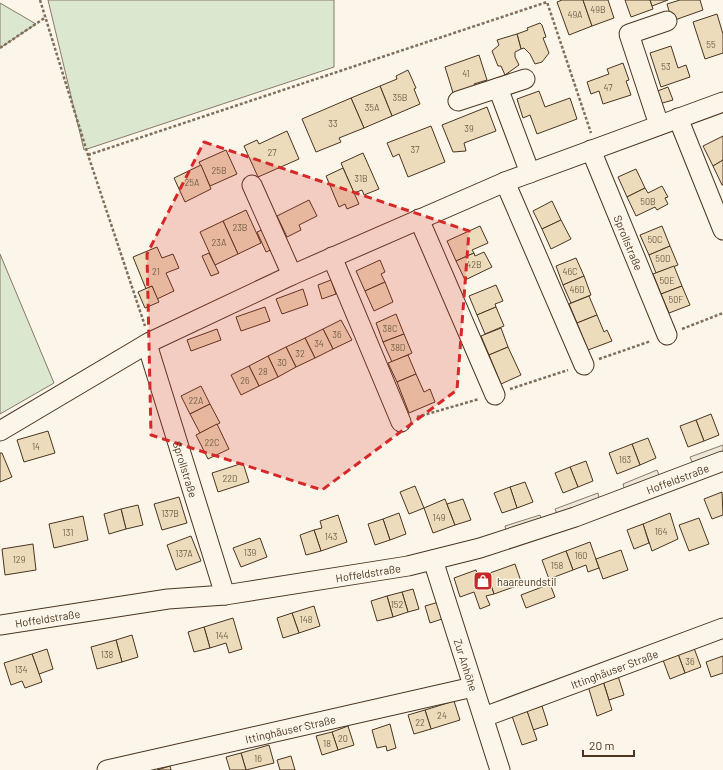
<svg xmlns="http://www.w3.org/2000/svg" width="723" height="770" viewBox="0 0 723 770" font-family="Barlow,sans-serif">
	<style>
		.green { fill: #dce7d0; stroke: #887966 }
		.parking { fill: #ede7d9; stroke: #887966 }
		.building { fill: #ecdcbc; stroke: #4a3520 }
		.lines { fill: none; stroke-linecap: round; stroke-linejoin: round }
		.minor-casing { stroke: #4a3520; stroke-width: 21 }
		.path { stroke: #7f6f5c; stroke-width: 2.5; stroke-dasharray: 3 2; stroke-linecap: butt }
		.minor { stroke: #fbf6e9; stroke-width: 19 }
		.marked { fill: #d62828; fill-opacity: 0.2; stroke: #d62828; stroke-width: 3; stroke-dasharray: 8 5; stroke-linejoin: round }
		.labels { text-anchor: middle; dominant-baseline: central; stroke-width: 3; stroke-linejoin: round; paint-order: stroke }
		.number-label { font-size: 9px; fill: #725f47 }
		.street-label { font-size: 11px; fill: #4a3520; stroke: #fbf6e9 }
		.poi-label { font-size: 11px; fill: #4a3520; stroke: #fbf6e9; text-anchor: start }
	</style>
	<rect width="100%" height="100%" fill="#fbf6e9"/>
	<g class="green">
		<polygon points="48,0 334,0 334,67 84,150"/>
		<polygon points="0,3 36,24 0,48"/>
		<polygon points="0,254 54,383 0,414"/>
	</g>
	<g class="parking">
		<polygon points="723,445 723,451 692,462 690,457"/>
		<polygon points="657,470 659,475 624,488 623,484"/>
		<polygon points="598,493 599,498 557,514 555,509"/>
		<polygon points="540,515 542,520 506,531 505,526"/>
	</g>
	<g class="building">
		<polygon points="562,0 583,0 592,26 569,35 557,2"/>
		<polygon points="583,0 608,0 614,18 592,26"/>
		<polygon points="625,0 650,0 653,9 631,17"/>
		<polygon points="650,0 668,0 652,6"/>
		<polygon points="680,0 700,0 703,10 672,21 667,4"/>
		<polygon points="717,14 723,34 723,53 705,59 693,22"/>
		<polygon points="540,23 542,25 546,37 543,38 549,53 542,62 535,64 530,54 524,48 521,49 517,34 528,30 527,28"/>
		<polygon points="517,34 521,49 515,52 515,57 519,65 505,75 501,66 498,66 492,51 499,45 497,40"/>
		<polygon points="671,46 678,68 686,65 690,77 661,87 650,53"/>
		<polygon points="479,55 487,80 474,84 476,88 454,96 445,67"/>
		<polygon points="623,63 629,80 626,81 631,95 603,104 599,91 591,94 587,82 609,74 607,69"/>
		<polygon points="408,70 416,88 414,89 420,104 392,116 380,86 397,79 396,76"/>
		<polygon points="380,86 392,116 364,128 351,98"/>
		<polygon points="668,87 673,100 659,104 655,92"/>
		<polygon points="539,91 545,107 570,98 577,119 537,134 530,115 523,118 517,99"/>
		<polygon points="351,98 364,128 339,138 341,142 316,152 302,119"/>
		<polygon points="487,107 496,131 464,143 466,151 453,152 442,125"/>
		<polygon points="431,126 445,162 408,177 399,154 393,157 387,143"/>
		<polygon points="287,131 299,159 258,177 244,146 257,140 259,144"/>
		<polygon points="723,136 723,160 713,166 703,146"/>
		<polygon points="226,150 237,174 210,186 199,162"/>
		<polygon points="363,153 379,189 364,195 362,190 354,193 341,163"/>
		<polygon points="723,160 723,185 722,185 713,166"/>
		<polygon points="201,165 211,189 185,202 174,178"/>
		<polygon points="343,168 359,204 347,209 345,204 339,207 326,176"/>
		<polygon points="636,169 645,188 627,197 618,177"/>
		<polygon points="662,186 668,197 665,198 668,204 657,210 655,207 636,216 627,197 645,188 648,193"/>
		<polygon points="309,200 317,216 299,225 301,230 287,237 277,216"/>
		<polygon points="552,201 561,220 542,229 533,211"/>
		<polygon points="246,210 261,243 238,254 223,221"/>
		<polygon points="561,220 571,239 551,249 542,229"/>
		<polygon points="223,221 238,254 215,265 200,232"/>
		<polygon points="480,226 488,243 472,250 474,253 456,261 447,241"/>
		<polygon points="662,226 670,246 649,255 640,235"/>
		<polygon points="264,229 273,249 266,252 257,232"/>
		<polygon points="670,246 678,265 656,273 649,255"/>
		<polygon points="157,247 162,258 173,254 179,268 166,273 174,291 157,299 152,286 146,289 133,257"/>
		<polygon points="484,252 492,267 465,280 456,261 474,253 475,256"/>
		<polygon points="209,253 219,273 211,276 202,256"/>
		<polygon points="576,258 584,276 563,285 556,266"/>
		<polygon points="380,260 385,272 381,274 385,282 365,291 356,271"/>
		<polygon points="674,266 682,286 661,294 653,274"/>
		<polygon points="584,276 591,295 571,303 563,285"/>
		<polygon points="331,280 336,294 322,299 318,285"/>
		<polygon points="385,282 393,302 374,311 365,291"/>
		<polygon points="496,285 503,301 495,304 496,307 477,315 469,296"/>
		<polygon points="152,286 159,302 145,308 138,292"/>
		<polygon points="682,286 690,305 669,313 661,294"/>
		<polygon points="303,289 308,305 282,314 276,299"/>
		<polygon points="589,296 597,315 577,323 569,304"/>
		<polygon points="265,307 270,321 241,331 236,317"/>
		<polygon points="496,307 504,326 485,334 477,315"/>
		<polygon points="396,314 404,334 383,342 376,323"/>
		<polygon points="597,315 604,332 607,330 612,341 588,350 577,323"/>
		<polygon points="341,320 352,340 333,349 323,329"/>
		<polygon points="501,328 508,347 489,355 481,336"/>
		<polygon points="217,329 221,340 191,351 187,340"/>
		<polygon points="323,329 333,349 315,358 305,338"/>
		<polygon points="404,334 412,353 392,362 383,342"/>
		<polygon points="305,338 315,358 296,367 286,347"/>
		<polygon points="286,347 296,367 278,377 268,356"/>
		<polygon points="508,347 521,375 501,384 489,355"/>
		<polygon points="408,355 416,374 397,382 388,363"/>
		<polygon points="268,356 278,377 259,386 249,366"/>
		<polygon points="249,366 259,386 241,395 231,375"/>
		<polygon points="416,374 424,392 430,389 435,402 409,413 397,382"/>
		<polygon points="201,386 210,404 190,414 181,396"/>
		<polygon points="210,404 220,423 200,433 190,414"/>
		<polygon points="711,414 719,435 704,441 696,420"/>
		<polygon points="696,420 704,441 688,447 680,426"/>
		<polygon points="217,424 229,449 208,459 196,435"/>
		<polygon points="48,431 55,453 24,462 17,440"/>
		<polygon points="648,438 656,458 640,465 632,444"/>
		<polygon points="632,444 640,465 617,474 609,453"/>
		<polygon points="0,453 2,453 12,477 0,482"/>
		<polygon points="586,461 593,481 578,487 570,467"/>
		<polygon points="243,463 249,482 218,492 212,473"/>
		<polygon points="570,467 578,487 563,493 555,473"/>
		<polygon points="525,482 533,502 517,508 510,487"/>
		<polygon points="415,486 424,508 409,514 400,492"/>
		<polygon points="510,487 517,508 502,513 494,493"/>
		<polygon points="722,492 723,515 712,519 704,499"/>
		<polygon points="179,497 187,523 162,530 154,504"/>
		<polygon points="445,499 455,525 433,533 424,508"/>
		<polygon points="463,499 471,520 455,525 447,504"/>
		<polygon points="138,505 143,525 126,529 121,509"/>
		<polygon points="121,509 126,529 109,534 104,514"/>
		<polygon points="399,513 406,534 390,540 383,519"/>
		<polygon points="670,513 678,539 652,551 643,524"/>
		<polygon points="338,515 347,542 321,551 314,530 322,528 320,521"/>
		<polygon points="83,516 88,540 54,548 49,524"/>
		<polygon points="699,518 709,544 689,551 679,525"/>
		<polygon points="383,519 390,540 375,545 368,524"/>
		<polygon points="643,524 649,543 634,549 627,530"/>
		<polygon points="314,530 321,551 306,555 300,535"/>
		<polygon points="191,536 201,561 176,570 167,545"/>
		<polygon points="260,538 267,557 241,567 233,548"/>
		<polygon points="590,542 599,568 588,572 586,565 573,570 566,551"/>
		<polygon points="33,544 36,570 5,575 2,549"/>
		<polygon points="621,550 628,570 603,579 596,559"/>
		<polygon points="566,551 573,570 549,579 542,560"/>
		<polygon points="515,564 522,584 494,594 487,574"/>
		<polygon points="476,570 478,577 487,574 494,594 486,596 490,605 480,609 474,592 460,597 454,578"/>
		<polygon points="550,584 555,597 526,608 521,595"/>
		<polygon points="413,589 419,609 408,612 402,592"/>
		<polygon points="402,592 408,612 393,617 387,596"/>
		<polygon points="387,596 393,617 377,621 371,601"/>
		<polygon points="439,602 445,618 430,623 425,606"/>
		<polygon points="314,606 320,626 299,633 292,613"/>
		<polygon points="292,613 299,633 283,638 277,618"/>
		<polygon points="233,618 242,649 229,653 226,643 210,648 204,627"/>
		<polygon points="204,627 210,648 194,652 188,632"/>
		<polygon points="132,635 138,657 122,662 116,640"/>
		<polygon points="116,640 122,662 97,669 91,647"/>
		<polygon points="694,648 701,667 685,673 678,654"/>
		<polygon points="47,649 53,669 39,674 32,654"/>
		<polygon points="32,654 42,682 25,688 22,681 11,685 4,663"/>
		<polygon points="678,654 685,673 670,679 663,660"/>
		<polygon points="723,656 723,673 711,677 706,662"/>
		<polygon points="618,676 624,695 609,700 603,681"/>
		<polygon points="603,681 612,710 597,716 588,686"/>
		<polygon points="454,701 460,720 431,729 425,710"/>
		<polygon points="542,706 548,725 533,730 527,711"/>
		<polygon points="425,710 431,729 414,734 408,715"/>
		<polygon points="527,711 537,740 522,745 512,716"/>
		<polygon points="390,724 396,748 387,751 386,746 377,748 372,730"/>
		<polygon points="348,726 354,745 338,750 332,732"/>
		<polygon points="332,732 338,750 322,755 316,736"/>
		<polygon points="269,745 274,763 246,770 241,753"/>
		<polygon points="241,753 246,770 230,770 226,757"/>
		<polygon points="291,756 295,770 280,770 277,760"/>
		<polygon points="170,766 171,770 157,770"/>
	</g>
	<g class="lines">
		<g class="minor-casing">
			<g id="minor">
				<polyline points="498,88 530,173"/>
				<polyline points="458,101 525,79"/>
				<polyline points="678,118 723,230"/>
				<polyline points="659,125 629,34 667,21"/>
				<path id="s1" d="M591,150L667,335"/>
				<polyline points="505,182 584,365"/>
				<polyline points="252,185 292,275"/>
				<polyline points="419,219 495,395"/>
				<polyline points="332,257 401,422"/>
				<path id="s2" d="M147,344L225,595"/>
				<polyline points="0,431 150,342 292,275 505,182 723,102"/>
				<path id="s3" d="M433,560L500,770"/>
				<path id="s4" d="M0,625L168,599L225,595L408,566L480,548L575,517L723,461"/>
				<path id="s5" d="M484,717L723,628"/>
				<path id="s6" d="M107,770L473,687"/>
			</g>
		</g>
		<g class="path">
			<polyline points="40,0 88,155 145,326"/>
			<polyline points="0,48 46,17"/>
			<polyline points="88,155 547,2 591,133"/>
			<polyline points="682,329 723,313"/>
			<polyline points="599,359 651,341"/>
			<polyline points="510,389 568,370"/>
			<polyline points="417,417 479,399"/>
		</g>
		<use href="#minor" class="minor"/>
	</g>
	<path class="marked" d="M204,142L469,231L457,390L322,490L151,435L147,254Z"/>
	<defs>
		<g id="shop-square" transform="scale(1)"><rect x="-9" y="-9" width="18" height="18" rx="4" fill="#c62828" stroke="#fbf6e9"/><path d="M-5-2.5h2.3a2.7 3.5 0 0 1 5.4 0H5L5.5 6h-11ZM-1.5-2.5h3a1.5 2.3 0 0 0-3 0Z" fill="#fff"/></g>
	</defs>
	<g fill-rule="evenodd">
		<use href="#shop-square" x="483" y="581"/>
	</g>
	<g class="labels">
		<g class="number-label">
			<text x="598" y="9">49B</text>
			<text x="575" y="14">49A</text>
			<text x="711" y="44">55</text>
			<text x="666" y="66">53</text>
			<text x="466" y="73">41</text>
			<text x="608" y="87">47</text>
			<text x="400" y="97">35B</text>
			<text x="372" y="107">35A</text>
			<text x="333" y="123">33</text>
			<text x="469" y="128">39</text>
			<text x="415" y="149">37</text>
			<text x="272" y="152">27</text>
			<text x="219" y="170">25B</text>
			<text x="361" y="178">31B</text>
			<text x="192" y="182">25A</text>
			<text x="648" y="201">50B</text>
			<text x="240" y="227">23B</text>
			<text x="655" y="239">50C</text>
			<text x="219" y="242">23A</text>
			<text x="663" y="258">50D</text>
			<text x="474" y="264">42B</text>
			<text x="156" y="271">21</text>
			<text x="570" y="271">46C</text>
			<text x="667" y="280">50E</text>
			<text x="577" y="289">46D</text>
			<text x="676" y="299">50F</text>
			<text x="390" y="328">38C</text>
			<text x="337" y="334">36</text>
			<text x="319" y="343">34</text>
			<text x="398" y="347">38D</text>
			<text x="300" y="353">32</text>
			<text x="282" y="362">30</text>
			<text x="263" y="371">28</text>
			<text x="245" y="380">26</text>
			<text x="196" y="400">22A</text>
			<text x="212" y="442">22C</text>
			<text x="36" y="446">14</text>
			<text x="625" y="459">163</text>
			<text x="230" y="478">22D</text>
			<text x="170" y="513">137B</text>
			<text x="439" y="517">149</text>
			<text x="661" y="531">164</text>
			<text x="68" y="532">131</text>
			<text x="331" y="536">143</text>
			<text x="250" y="552">139</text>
			<text x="184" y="553">137A</text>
			<text x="581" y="555">160</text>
			<text x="19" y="559">129</text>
			<text x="557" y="565">158</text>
			<text x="397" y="604">152</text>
			<text x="306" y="619">148</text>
			<text x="222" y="635">144</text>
			<text x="107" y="654">138</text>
			<text x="690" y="661">36</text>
			<text x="21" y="669">134</text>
			<text x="442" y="715">24</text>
			<text x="420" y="722">22</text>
			<text x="343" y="738">20</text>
			<text x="327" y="743">18</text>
			<text x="258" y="758">16</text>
		</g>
		<g class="street-label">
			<text stroke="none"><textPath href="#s1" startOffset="100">Sprollstraße</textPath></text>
			<text stroke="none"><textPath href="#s2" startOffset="131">Sprollstraße</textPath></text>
			<text stroke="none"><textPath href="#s4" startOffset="696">Hoffeldstraße</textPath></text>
			<text stroke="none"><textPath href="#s4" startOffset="372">Hoffeldstraße</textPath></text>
			<text stroke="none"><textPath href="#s4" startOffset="48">Hoffeldstraße</textPath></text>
			<text stroke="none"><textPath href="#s3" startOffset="110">Zur Anhöhe</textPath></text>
			<text stroke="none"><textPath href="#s5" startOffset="139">Ittinghäuser Straße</textPath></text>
			<text stroke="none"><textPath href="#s6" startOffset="188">Ittinghäuser Straße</textPath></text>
		</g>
		<g class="poi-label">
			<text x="497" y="581">haareundstil</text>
		</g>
	</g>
	<path d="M583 750v6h51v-6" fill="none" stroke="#4a3520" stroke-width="2"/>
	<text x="589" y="750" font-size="12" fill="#4a3520" stroke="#fbf6e9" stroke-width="3" paint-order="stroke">20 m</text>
</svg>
